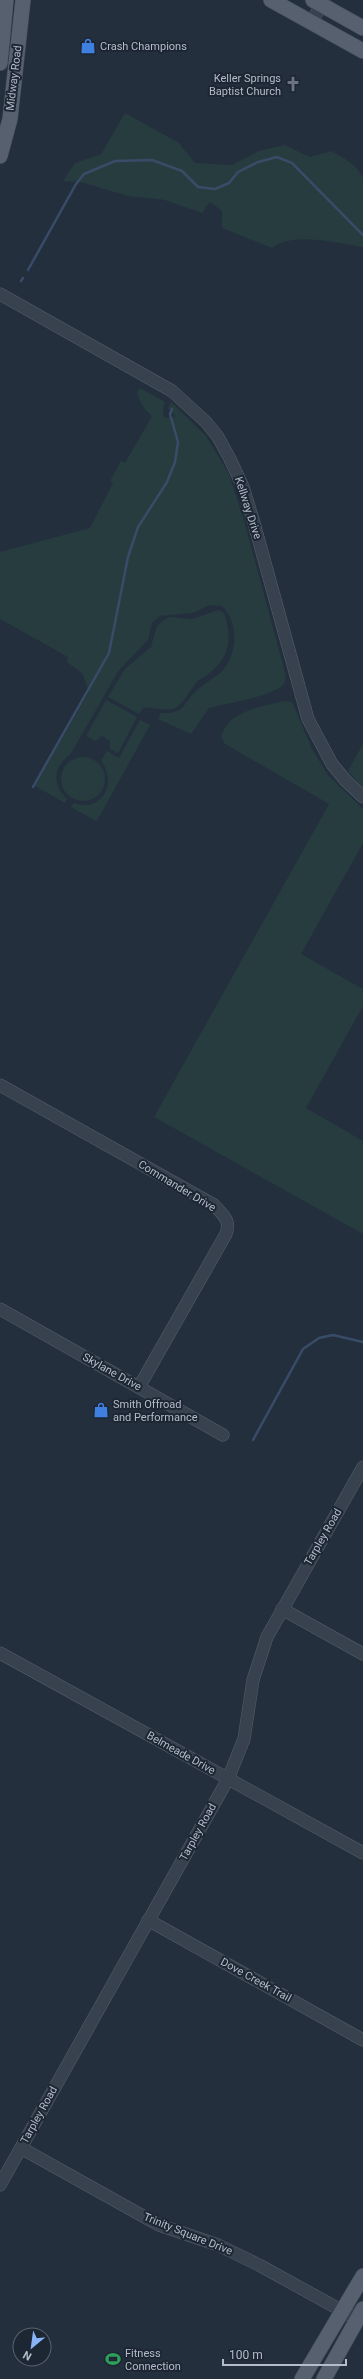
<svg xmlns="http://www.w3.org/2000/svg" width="363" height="2379" viewBox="0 0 363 2379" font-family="Roboto,sans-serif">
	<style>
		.green { fill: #263c3f }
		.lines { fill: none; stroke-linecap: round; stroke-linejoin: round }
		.stream { stroke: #394c67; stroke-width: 2.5 }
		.minor-casing { stroke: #565f6c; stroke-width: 13 }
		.major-casing { stroke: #414a57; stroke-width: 16 }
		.minor { stroke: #38414e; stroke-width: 12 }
		.major { stroke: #56606e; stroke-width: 15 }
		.labels { text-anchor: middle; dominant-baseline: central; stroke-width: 4; stroke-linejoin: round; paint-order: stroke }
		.poi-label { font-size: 11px; fill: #b4bcc9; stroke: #1d2633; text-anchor: start }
		.street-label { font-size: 11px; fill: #b4bcc9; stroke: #1d2633 }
	</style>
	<rect width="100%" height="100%" fill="#242f3e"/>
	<g class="green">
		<path d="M125,113L179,143L195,163L232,165L259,151L285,145L310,157L331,151C345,158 356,164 363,178V247C337,243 293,231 272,248L222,228V211L210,202L202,213L165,200L128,196L81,182L63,181L75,163L101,154Z"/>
		<path d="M140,388L165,402L163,407L164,418L176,417L168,408L171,402L206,436L229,474L245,524L286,676C285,681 285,684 281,687C263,698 230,703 209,708L191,734L158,719L161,713C186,714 182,704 197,690C205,683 215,678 222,671C238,653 239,623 222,606L210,605L193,613L160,616L152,623L148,640L119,670L70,755C52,767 53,785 67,799L65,803L35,786L89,692L83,674L67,662L68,657L0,619V552L90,528L113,483L110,481L121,461L125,463L152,416C144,410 140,402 137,392Z"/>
		<path d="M219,610L224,613C232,635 231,655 212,671C208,675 202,677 197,682C189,690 185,704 173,709C167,711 151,707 143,708L139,714L108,697L125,669L151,647L156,628L161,622L170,617L192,619Z"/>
		<polygon points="106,700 137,717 118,753 110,749 110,741 102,736 95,741 86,736"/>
		<path d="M283,701L292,702L312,749L328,775L363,809V843L301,954L363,989V1006L306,1108L363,1141V1234L154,1117L329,804L225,744L221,737C229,710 259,708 283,701Z"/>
		<path d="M140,720L150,725L98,819L96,821L71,807L74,803C102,813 118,783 101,761L107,751L119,758Z"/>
		<polygon points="363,744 363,789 348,771"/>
		<circle cx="83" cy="779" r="22"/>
	</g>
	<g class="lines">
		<g class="stream">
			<polyline points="28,270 76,184 84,174 115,161 152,160 182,171 198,187 215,189 229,183 238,172 258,162 277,157 292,163 363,235"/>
			<polyline points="21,281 23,278"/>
			<polyline points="33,787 109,653 128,557 138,527 167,482 175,462 178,442 170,414 172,409"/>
			<polyline points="253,1440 303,1349 319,1338 333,1335 363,1342"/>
		</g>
		<g class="minor-casing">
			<g id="minor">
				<polyline points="311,23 324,0"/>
				<polyline points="0,294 172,391 206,422 218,437 230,459 243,487 254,523 308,719 332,764 346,781 363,797"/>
				<path d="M0,1085L214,1205C223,1215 231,1220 226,1234L139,1387"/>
				<polyline points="0,1309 223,1435"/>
				<polyline points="282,1609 363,1654"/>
				<polyline points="0,1653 363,1853"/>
				<polyline points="148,1920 363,2040"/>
				<polyline points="21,2148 159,2225 218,2245 259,2265 357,2319"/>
				<polyline points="0,2185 228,1779 244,1739 253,1680 267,1637 363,1467"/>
			</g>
		</g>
		<g class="major-casing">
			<g id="major">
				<polyline points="271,0 363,51"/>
				<polyline points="313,0 363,28"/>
				<polyline points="0,63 6,0"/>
				<polyline points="0,156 10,119 23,0"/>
				<polyline points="302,2379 363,2276"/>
				<polyline points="324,2379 363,2309"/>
			</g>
		</g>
		<use href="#minor" class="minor"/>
		<use href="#major" class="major"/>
	</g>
	<defs>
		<g id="shop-bare" transform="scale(1.2)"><path d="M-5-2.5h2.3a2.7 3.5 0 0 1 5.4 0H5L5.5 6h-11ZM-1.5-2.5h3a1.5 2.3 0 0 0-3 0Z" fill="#3f7fe0" stroke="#1d2633" stroke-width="2.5" paint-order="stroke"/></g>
		<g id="church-bare" transform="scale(1.2)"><path d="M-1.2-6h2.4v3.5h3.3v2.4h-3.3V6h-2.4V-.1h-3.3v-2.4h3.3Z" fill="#6b7280" stroke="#1d2633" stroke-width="2.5" paint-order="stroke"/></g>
		<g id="stadium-bare" transform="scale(1.2)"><path d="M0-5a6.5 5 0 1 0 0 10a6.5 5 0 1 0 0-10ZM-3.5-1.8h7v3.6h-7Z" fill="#2e9e5b" stroke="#1d2633" stroke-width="2.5" paint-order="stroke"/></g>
	</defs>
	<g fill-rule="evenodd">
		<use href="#shop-bare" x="88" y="46"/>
		<use href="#church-bare" x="293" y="84"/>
		<use href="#shop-bare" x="101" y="1410"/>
		<use href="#stadium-bare" x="113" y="2359"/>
	</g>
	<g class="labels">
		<g class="poi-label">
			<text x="100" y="46">Crash Champions</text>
			<text x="281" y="78" text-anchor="end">Keller Springs<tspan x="281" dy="13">Baptist Church</tspan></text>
			<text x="113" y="1404">Smith Offroad<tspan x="113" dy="13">and Performance</tspan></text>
			<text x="125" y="2353">Fitness<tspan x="125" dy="13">Connection</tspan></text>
		</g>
		<g class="street-label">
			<text transform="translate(14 78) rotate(-83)">Midway Road</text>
			<text transform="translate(248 508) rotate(72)">Kellway Drive</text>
			<text transform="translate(177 1186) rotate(31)">Commander Drive</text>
			<text transform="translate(112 1372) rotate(29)">Skylane Drive</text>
			<text transform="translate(323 1537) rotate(-60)">Tarpley Road</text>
			<text transform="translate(181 1753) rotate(29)">Belmeade Drive</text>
			<text transform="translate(198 1832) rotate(-61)">Tarpley Road</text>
			<text transform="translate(256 1980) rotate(29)">Dove Creek Trail</text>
			<text transform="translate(39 2115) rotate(-61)">Tarpley Road</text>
			<text transform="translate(188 2234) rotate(22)">Trinity Square Drive</text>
		</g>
	</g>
	<g transform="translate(32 2347) rotate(209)"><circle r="19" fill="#1d2633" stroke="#59626f"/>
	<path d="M0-3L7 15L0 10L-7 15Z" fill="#8ab4f8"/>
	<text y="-6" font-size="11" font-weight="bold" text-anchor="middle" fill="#b4bcc9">N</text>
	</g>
	<path d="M223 2359v6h123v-6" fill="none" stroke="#b4bcc9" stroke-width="2"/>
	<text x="229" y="2359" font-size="12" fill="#b4bcc9" stroke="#1d2633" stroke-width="3" paint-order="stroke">100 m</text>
</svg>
